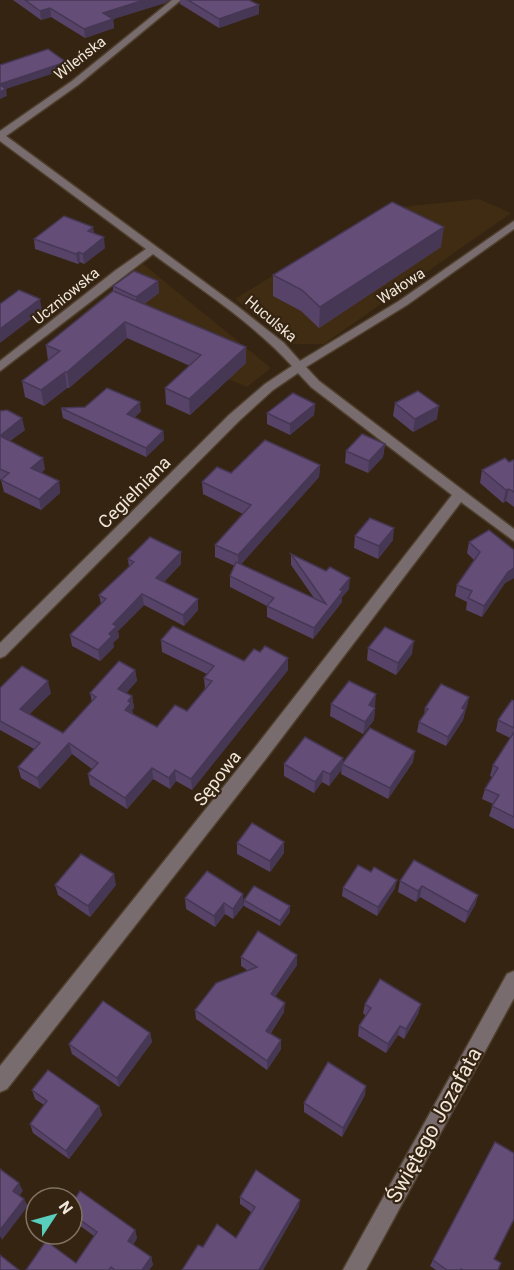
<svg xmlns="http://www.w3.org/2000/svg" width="514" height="1270" viewBox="0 0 514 1270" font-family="Roboto,sans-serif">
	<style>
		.built { fill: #402c12 }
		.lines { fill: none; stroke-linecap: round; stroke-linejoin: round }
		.minor-casing { stroke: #4e3f2d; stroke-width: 3 }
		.minor { fill: #796c6e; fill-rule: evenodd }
		.wall { fill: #564367 }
		.shaded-wall { fill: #463754 }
		.building { fill: #644e78; stroke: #463754; stroke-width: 1.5 }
		.labels { text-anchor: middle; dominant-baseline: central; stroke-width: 4.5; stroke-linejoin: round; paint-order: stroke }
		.far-street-label { font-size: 15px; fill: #f1e7db; stroke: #342411 }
		.street-label { font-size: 18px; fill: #f1e7db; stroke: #342411 }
		.near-street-label { font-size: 21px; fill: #f1e7db; stroke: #342411 }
	</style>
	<rect width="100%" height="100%" fill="#342411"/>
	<g class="built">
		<polygon points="479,199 511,213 324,344 291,344 235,299 380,209"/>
		<polygon points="143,264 271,368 247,387 80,316"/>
	</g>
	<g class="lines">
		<g class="minor-casing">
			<g id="minor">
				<path d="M172,0H181L78,85L6,136L237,306L284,343L300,361L399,301L514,221V229L407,305L306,367L319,381L514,529V541L461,502L265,760L7,1089L0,1092V1066L253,750L452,495L311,387L298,373L273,390L239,421L5,656L0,658V643L229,415L265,384L292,366C252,322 200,289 153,254L0,371V361L116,270L146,249L0,141V131L72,81Z"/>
				<polygon points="514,971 514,998 366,1270 343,1270 507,974"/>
			</g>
		</g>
		<use href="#minor" class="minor"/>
	</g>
	<g class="wall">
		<polygon points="13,0 169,0 165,3 113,19 114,28 85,38 51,17 41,20"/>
		<polygon points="180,0 250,0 259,14 219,28 180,4"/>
		<polygon points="94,234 105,248 84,264 80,262 78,264 35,249 34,239"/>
		<polygon points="441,247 319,328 301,311 273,296 273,275"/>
		<polygon points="158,281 159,293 144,304 246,347 246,363 190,415 166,404 165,388 190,366 127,338 69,388 67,388 44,406 25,397 22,381 48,361 46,345 113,292 113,286"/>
		<polygon points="395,403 437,419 413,432 393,416"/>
		<polygon points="315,404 314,415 290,435 267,424 267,413"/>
		<polygon points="61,408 141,411 134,418 163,431 164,440 146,457 63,418"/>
		<polygon points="0,411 25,430 10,441 45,469 41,473 59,481 60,493 41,510 4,492 1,480 2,480 0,479"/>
		<polygon points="385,444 383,457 368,473 345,463 346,451"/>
		<polygon points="514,461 514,507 506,501 503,503 480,483 482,470"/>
		<polygon points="320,465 319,477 241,564 314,598 291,565 291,554 349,589 342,597 342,602 313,639 267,617 267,606 230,587 230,576 235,566 215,557 215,545 243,514 203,494 202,482 231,473"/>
		<polygon points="355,536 393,540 378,559 354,548"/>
		<polygon points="469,542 514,550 514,578 505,583 482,617 466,610 467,602 455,596 457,585 474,560 467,553"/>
		<polygon points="128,559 181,564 164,582 198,599 198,610 184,626 144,605 118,631 119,637 113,643 114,647 100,661 72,646 70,635 101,604 99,595 129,567"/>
		<polygon points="161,640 244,661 288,670 192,790 176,781 170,789 153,779 127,809 90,785 88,774 92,769 72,754 40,789 21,778 18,767 34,749 0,730 0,688 51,693 29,714 63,733 92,702 90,693 135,670 137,681 126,693 132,696 134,708 132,710 133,714 157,727 187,711 205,690 204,678 207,674 162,652"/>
		<polygon points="368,648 412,654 396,675 367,660"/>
		<polygon points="469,697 463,720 446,746 417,732 419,722 424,715 425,708"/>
		<polygon points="514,701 514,829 489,816 493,804 482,799 485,789 492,777 490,776 493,765 510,738 496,731 498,720"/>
		<polygon points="331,704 375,707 374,720 363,734 330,716"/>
		<polygon points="343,758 342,769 329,786 322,782 314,793 284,776 284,764"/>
		<polygon points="413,762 388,799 341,774 342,764"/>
		<polygon points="284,842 284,853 270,872 237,854 237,843"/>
		<polygon points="400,881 478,895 475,905 465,923 420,897 416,902 398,892"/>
		<polygon points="55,885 116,885 90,917 58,895"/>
		<polygon points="343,888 395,888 377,916 342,896"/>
		<polygon points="185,898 244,905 233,919 225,914 215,927 186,909"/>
		<polygon points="244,900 290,906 290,912 280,926 244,906"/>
		<polygon points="297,955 297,965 275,997 284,1012 271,1033 281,1040 281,1049 267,1070 196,1019 195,1010 247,970 241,966 241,957"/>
		<polygon points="365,1004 421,1004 418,1014 404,1039 398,1035 386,1053 358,1036 359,1026 366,1016 363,1013"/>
		<polygon points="150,1033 152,1042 119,1087 72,1054 69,1044"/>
		<polygon points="32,1090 99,1106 102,1115 69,1159 33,1133 30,1124 44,1105 35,1099"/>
		<polygon points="365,1095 342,1137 304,1112 304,1103"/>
		<polygon points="240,1197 299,1207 263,1270 182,1270 203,1247 236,1238 251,1212 240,1204"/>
		<polygon points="72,1203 135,1230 137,1238 133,1245 151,1257 153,1265 149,1270 26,1270 76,1263 94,1236 72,1220"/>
		<polygon points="494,1259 498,1270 436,1270 430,1266 433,1260"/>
	</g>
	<g class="shaded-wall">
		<polygon points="144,0 169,0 165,3 104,22 103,13"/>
		<polygon points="259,5 259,14 219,28 219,19"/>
		<polygon points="50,8 51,17 41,20 40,11"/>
		<polygon points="113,19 114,28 85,38 84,29"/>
		<polygon points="66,62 67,69 6,89 7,96 0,99 0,84"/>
		<polygon points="93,227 95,237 88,231"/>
		<polygon points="444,227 441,247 319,328 320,307"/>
		<polygon points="104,237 105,248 84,264 83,254"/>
		<polygon points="79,252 80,262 78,264 76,254"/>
		<polygon points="158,281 159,293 138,309 136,297"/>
		<polygon points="40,299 42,311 0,343 0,329"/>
		<polygon points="125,322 127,338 69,388 67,372"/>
		<polygon points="246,347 246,363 190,415 189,399"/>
		<polygon points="65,372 67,388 44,406 41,390"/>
		<polygon points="140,402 141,411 128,423 127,414"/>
		<polygon points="315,404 314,415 290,435 290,424"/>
		<polygon points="439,406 437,419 413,432 415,419"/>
		<polygon points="22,418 25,430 2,447 0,436"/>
		<polygon points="163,431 164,440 146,457 146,448"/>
		<polygon points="385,444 383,457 368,473 369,461"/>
		<polygon points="43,458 45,469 33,479 31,468"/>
		<polygon points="320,465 319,477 238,568 238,555"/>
		<polygon points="59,481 60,493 41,510 39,499"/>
		<polygon points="509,489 506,501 503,503 506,490"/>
		<polygon points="394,528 393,540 378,559 379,546"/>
		<polygon points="181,552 181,564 157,589 156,578"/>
		<polygon points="514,568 514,578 505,583 482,617 484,606 508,572"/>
		<polygon points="350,578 349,589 342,597 342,602 313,639 314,628 340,590"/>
		<polygon points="142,594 144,605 118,631 119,637 113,643 114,647 100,661 98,650 113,624"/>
		<polygon points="198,599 198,610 184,626 183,615"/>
		<polygon points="414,641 412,654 396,675 398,663"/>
		<polygon points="288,658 288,670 192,790 191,779"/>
		<polygon points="135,670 137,681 120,700 118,689"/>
		<polygon points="48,681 51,693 23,721 20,709"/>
		<polygon points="376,694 375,707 367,717 369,705"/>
		<polygon points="132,696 134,708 132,710 133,715 125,710 128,701"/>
		<polygon points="469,697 467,707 459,718 462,708"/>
		<polygon points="375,708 374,720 363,734 365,722"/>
		<polygon points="465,710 463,720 446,746 448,737"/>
		<polygon points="69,743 72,754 40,789 37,778"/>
		<polygon points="415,751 413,762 388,799 390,788"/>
		<polygon points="343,758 342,769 329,786 330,774"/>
		<polygon points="152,768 153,779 127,809 125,798"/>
		<polygon points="175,770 176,781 170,789 169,778"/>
		<polygon points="323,771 322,782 314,793 315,782"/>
		<polygon points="284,842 284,853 270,872 270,861"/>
		<polygon points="114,874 116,885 90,917 88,906"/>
		<polygon points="397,880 395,888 377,916 378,907"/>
		<polygon points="422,886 420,897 416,902 418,891"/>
		<polygon points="243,894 244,905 233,919 233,909"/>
		<polygon points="478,895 475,905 465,923 468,912"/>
		<polygon points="224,903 225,914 215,927 214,916"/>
		<polygon points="290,906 290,912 280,926 280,921"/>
		<polygon points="297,955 297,965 270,1004 271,994"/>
		<polygon points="285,1003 284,1012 266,1040 266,1031"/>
		<polygon points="421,1004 418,1014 404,1039 406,1029"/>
		<polygon points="400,1026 398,1035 386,1053 388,1044"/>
		<polygon points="150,1033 152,1042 119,1087 117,1078"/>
		<polygon points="281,1040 281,1049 267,1070 267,1061"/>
		<polygon points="366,1086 365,1095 342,1137 343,1128"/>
		<polygon points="99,1106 102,1115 69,1159 66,1151"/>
		<polygon points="19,1183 23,1191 17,1199 13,1191"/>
		<polygon points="24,1199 28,1206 2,1240 0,1236 0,1230"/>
		<polygon points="300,1200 299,1207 263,1270 259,1270"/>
		<polygon points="135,1230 137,1238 131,1249 128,1241"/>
		<polygon points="151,1257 153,1265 149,1270 142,1270"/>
	</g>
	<g class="building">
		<polygon points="25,0 144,0 103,13 113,19 84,29 50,8 40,11"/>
		<polygon points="188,0 249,0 259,5 219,19"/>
		<polygon points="48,49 66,62 0,84 0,65"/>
		<polygon points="0,85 6,89 0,92"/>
		<polygon points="392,202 444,227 320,307 302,290 273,275"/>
		<polygon points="64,216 93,227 88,231 104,237 83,254 79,252 76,254 34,239"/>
		<polygon points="134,271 158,281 136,297 113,286"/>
		<polygon points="19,290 40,299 0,329 0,304"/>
		<polygon points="113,291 246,347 189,399 165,388 201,355 125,322 67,372 65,372 41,390 22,381 60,351 46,345"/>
		<polygon points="107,388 140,402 127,414 163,431 146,448 61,408 85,407"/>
		<polygon points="418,391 439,406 415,419 395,403"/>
		<polygon points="293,393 315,404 290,424 267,413"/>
		<polygon points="7,410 22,418 0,436 0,411"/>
		<polygon points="362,434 385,444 369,461 346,451"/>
		<polygon points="0,436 43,458 31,468 59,481 39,499 1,480 9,473 0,469"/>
		<polygon points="265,440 320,465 238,555 215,545 251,505 202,482 217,467 231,473"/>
		<polygon points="505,458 509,462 513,460 514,461 514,492 509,489 506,490 482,470"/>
		<polygon points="370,518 394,528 379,546 355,536"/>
		<polygon points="489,530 514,550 514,568 508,572 484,606 468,598 472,591 457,585 480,552 469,542"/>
		<polygon points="150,537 181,552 156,578 198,599 183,615 142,594 113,624 117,626 109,634 112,636 98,650 70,635 106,599 99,595 134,562 128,559"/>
		<polygon points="291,554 326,571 330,567 350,578 340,590 343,591 314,628 267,606 274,598 230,576 236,562 326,604"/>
		<polygon points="173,626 244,661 254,649 260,652 265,646 288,658 191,779 175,770 169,778 152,768 125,798 88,774 98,763 69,743 37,778 18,767 40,743 0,721 0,688 22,666 48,681 20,709 63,733 96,697 90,693 119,661 135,670 118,689 132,696 128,701 131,703 125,710 157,727 175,705 187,711 212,681 204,678 214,666 161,640"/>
		<polygon points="385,627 414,641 398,663 368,648"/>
		<polygon points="349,681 376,694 369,705 375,708 365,722 331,704"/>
		<polygon points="441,684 469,697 462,708 465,710 448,737 419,722 428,709 425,708"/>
		<polygon points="512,700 514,701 514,728 498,720"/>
		<polygon points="370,728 415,751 390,788 342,764"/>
		<polygon points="514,732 514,817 492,806 499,795 485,789 498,768 493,765"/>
		<polygon points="305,737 343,758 330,774 323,771 315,782 284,764"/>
		<polygon points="252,823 284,842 270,861 237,843"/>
		<polygon points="81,854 114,874 88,906 55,885"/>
		<polygon points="414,860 478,895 468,912 422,886 418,891 400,881"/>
		<polygon points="358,865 371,872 374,867 397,880 378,907 343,888"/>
		<polygon points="207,871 243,894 233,909 224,903 214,916 185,898"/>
		<polygon points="254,886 290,906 280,921 244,900"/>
		<polygon points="258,931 297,955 271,994 285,1003 266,1031 281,1040 267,1061 195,1010 216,983 257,967 241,957"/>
		<polygon points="380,979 421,1004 406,1029 400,1026 388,1044 359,1026 371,1008 365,1004"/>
		<polygon points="103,1001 150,1033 117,1078 69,1044"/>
		<polygon points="328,1062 366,1086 343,1128 304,1103"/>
		<polygon points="48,1070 99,1106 66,1151 30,1124 47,1101 32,1090"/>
		<polygon points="495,1142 514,1153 514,1219 494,1259 501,1263 498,1270 463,1270 461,1269 461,1270 447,1270 433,1260"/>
		<polygon points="0,1169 19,1183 13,1191 24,1199 0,1230"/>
		<polygon points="256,1170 300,1200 259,1270 182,1270 198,1245 203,1247 217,1224 236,1238 255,1207 240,1197"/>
		<polygon points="80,1191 135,1230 128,1241 151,1257 142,1270 115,1270 111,1267 109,1270 26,1270 46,1241 76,1263 97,1232 72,1214 72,1203"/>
		<polygon points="0,1255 19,1270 0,1270"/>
	</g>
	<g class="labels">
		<g class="far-street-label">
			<text transform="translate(80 58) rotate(-38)">Wileńska</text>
			<text transform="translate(401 286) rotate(-33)">Wałowa</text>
			<text transform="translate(66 296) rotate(-39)">Uczniowska</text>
			<text transform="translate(271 319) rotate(40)">Huculska</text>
		</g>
		<g class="street-label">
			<text transform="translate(134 492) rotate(-45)">Cegielniana</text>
			<text transform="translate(217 778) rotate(-52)">Sępowa</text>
		</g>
		<g class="near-street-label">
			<text transform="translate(434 1125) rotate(-61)">Świętego Jozafata</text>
		</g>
	</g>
	<g transform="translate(54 1216) rotate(54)"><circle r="28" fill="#342411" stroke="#807262" stroke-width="1.5"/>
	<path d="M0-4.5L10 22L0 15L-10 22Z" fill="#5acebd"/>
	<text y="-9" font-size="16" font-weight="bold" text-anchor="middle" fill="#f1e7db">N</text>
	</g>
</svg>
